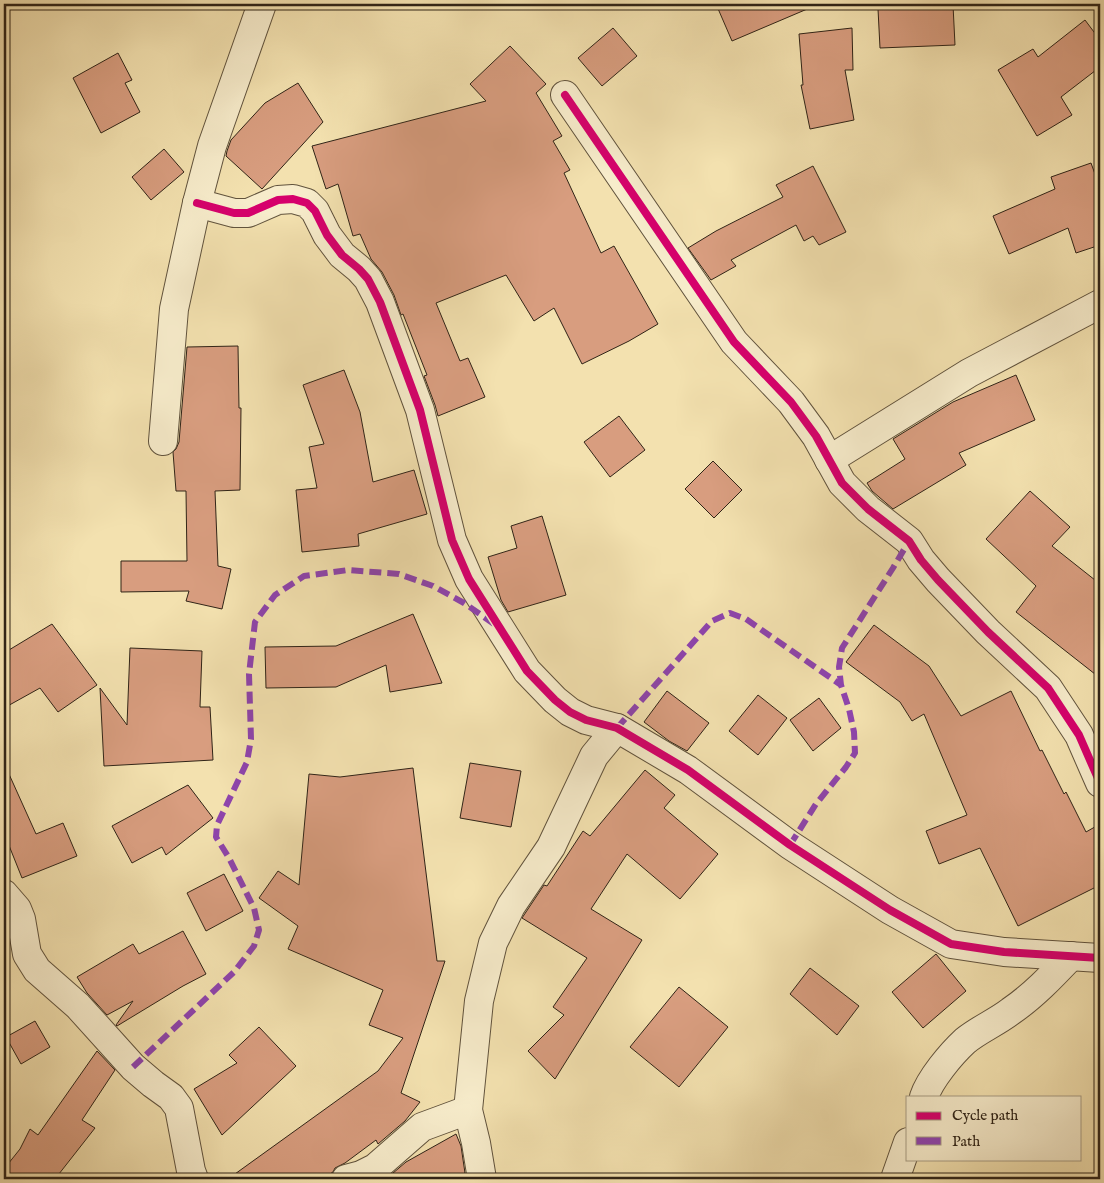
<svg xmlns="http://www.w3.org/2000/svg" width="1104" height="1183" viewBox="0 0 1104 1183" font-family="'IM FELL English',serif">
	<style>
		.building { fill: #d89d7f; stroke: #302417 }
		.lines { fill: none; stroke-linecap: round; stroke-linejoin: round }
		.street-casing { stroke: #61533d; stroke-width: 30 }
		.street { stroke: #f7eccb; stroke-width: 28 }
		.quiet { stroke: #8e44ad; stroke-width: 6; stroke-dasharray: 12 6; stroke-linecap: butt }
		.cycleway-casing { stroke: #f7eccb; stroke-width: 11 }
		.cycleway { stroke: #d6006c; stroke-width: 8 }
	</style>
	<rect width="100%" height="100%" fill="#f3e1af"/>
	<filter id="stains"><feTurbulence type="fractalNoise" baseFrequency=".004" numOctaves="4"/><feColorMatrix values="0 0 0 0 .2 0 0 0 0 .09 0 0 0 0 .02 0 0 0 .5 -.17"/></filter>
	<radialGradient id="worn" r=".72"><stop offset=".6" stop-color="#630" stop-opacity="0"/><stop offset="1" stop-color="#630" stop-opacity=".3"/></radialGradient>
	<g class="building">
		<polygon points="716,4 819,4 732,41"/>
		<polygon points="953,5 955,45 880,48 878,9"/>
		<polygon points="1085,20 1100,40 1100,67 1061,97 1072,115 1037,136 998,70 1033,49 1038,57"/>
		<polygon points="613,28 637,56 602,86 578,58"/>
		<polygon points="852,28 853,70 845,70 854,120 810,129 801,85 803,85 799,34"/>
		<polygon points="510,46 546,84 536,93 562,136 553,141 570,170 564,173 601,253 614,246 658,324 629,341 582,364 554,308 534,321 506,275 436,303 460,361 468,358 485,397 438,416 435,405 424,376 427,375 403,314 401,315 394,295 382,272 371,259 360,234 353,236 338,184 326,189 312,146 486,101 470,84"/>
		<polygon points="118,53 132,80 125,83 140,112 101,133 73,78"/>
		<polygon points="298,83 323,122 262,189 226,156 227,151 231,140 265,103"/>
		<polygon points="164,149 184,172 151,200 132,177"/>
		<polygon points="1091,163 1100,188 1100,245 1076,253 1068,228 1009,254 993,216 1055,189 1051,177"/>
		<polygon points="813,166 846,232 819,245 813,236 804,241 796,225 731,260 736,266 711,280 688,248 716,231 783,197 776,185"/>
		<polygon points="238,346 239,408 241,408 240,490 215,491 218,566 231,569 222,609 186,601 189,591 121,592 121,561 187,561 186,491 176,491 173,452 176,449 179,442 187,347"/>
		<polygon points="344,370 360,412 373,482 414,470 427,514 358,534 359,546 302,552 296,490 317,488 309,447 324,444 303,385"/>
		<polygon points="1016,375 1035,420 959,453 966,465 893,509 872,491 867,483 905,459 893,439 953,402"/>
		<polygon points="619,416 645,450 610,477 584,442"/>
		<polygon points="713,461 742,490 714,518 685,489"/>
		<polygon points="1030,491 1070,527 1052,546 1100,584 1100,678 1016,612 1036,586 986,539"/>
		<polygon points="542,516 566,595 508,612 501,600 488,557 517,548 511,526"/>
		<polygon points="413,614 442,683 390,692 386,665 336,687 266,688 265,647 336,646"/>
		<polygon points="52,624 97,685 58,712 40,688 4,708 4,653"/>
		<polygon points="874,625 929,666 961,716 1011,691 1040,751 1042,750 1064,794 1066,792 1086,832 1100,824 1100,885 1018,926 980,848 939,864 926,831 967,815 924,714 912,721 900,702 846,662"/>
		<polygon points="130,648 202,651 200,707 210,707 213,760 104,766 100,688 127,725"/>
		<polygon points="667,691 709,723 687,751 669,741 644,722"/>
		<polygon points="758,695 787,718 758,755 729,731"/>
		<polygon points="819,698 841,728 813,751 790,720"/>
		<polygon points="4,763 36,834 63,823 77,856 22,878 4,833"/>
		<polygon points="470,763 521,771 511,827 460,818"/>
		<polygon points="413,768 437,961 445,961 401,1093 420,1102 405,1121 378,1144 376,1140 345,1163 335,1168 333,1172 322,1179 228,1179 378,1071 403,1038 369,1025 383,990 288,949 298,926 259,898 278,871 299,885 309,774 340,777"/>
		<polygon points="645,770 675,795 664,808 718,854 680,899 627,854 591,909 642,940 555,1079 528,1051 564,1015 553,1007 587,958 522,918 544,885 547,886 583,831 590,836"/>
		<polygon points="188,785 213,818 166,855 162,847 132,863 112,826"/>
		<polygon points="224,874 243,911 206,931 187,893"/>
		<polygon points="183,931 206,974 183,986 117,1026 116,1025 133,1001 107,1015 87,993 77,977 133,944 139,954"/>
		<polygon points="936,954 966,991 923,1028 892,992"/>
		<polygon points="810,968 859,1006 837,1035 790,994"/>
		<polygon points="679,987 728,1027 679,1087 630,1047"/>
		<polygon points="35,1021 50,1047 21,1064 6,1037"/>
		<polygon points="259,1027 296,1066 222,1135 194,1089 237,1063 229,1055"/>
		<polygon points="97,1051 115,1070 82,1120 95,1128 55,1179 4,1179 4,1169 20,1149 30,1129 38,1135"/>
		<polygon points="456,1134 461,1146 465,1173 455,1179 386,1179 406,1162"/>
	</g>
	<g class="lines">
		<g class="street-casing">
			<g id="street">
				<polyline points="565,95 734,342 791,402 816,436 842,483 868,509 909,541 921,560 938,580 988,632 1048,688 1079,735 1100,783"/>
				<polyline points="197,203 234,213 248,213 278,200 293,199 307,203 315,211 327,235 342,255 359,269 368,279 380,302 420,410 452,540 469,579 527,671 555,700 570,712 586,720 617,728 688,770 790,845 890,910 951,944 1004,952 1100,958"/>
				<polyline points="163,441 174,309 197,203 212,146 262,4"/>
				<polyline points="829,460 969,373 1100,304"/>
				<polyline points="4,894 17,909 21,919 27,954 37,970 78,1006 133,1067 153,1084 171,1097 179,1108 191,1171 194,1179"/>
				<path d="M924,1097C930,1079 951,1054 965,1041C978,1030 997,1022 1011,1011C1033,996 1052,976 1071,956"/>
				<polyline points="346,1179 361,1175 375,1168 422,1127 468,1110"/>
				<polyline points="482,1179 476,1143 468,1110 479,1001 493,943 511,906 551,847 594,756 617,728"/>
				<polyline points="895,1179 908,1142"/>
			</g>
		</g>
		<use href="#street" class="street"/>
		<g class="quiet">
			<polyline points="617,728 712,621 730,613 746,619 841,685"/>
			<polyline points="790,845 816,804 846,767 855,753 854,732 849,709 841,685 839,667 842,648 893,568 909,541"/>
			<polyline points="133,1067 234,972 254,946 259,930 254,908 229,858 216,837 217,825 247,762 251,739 249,674 255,622 275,595 304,576 348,570 399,574 433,586 464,603 494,624"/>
		</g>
		<g class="cycleway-casing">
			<g id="cycleway">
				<polyline points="565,95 734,342 791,402 816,436 842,483 868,509 909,541 921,560 938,580 988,632 1048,688 1079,735 1100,783"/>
				<polyline points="197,203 234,213 248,213 278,200 293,199 307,203 315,211 327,235 342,255 359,269 368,279 380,302 420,410 452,540 469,579 527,671 555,700 570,712 586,720 617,728 688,770 790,845 890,910 951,944 1004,952 1100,958"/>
			</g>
		</g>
		<use href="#cycleway" class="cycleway"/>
	</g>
	<rect width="1104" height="1183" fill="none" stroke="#f3e1af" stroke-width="20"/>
	<rect x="5" y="5" width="1094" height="1173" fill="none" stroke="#302417" stroke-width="2.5"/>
	<rect x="10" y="10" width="1084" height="1163" fill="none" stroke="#302417"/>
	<rect x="906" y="1096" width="175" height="65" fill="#f7eccb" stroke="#a79c83"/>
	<rect x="916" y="1112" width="25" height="8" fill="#d6006c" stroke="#a79c83"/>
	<text x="952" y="1120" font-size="15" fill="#302417">Cycle path</text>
	<rect x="916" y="1137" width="25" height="8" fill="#8e44ad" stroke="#a79c83"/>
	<text x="952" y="1146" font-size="15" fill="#302417">Path</text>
	<rect width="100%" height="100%" filter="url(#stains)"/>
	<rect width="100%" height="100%" fill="url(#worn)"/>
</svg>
